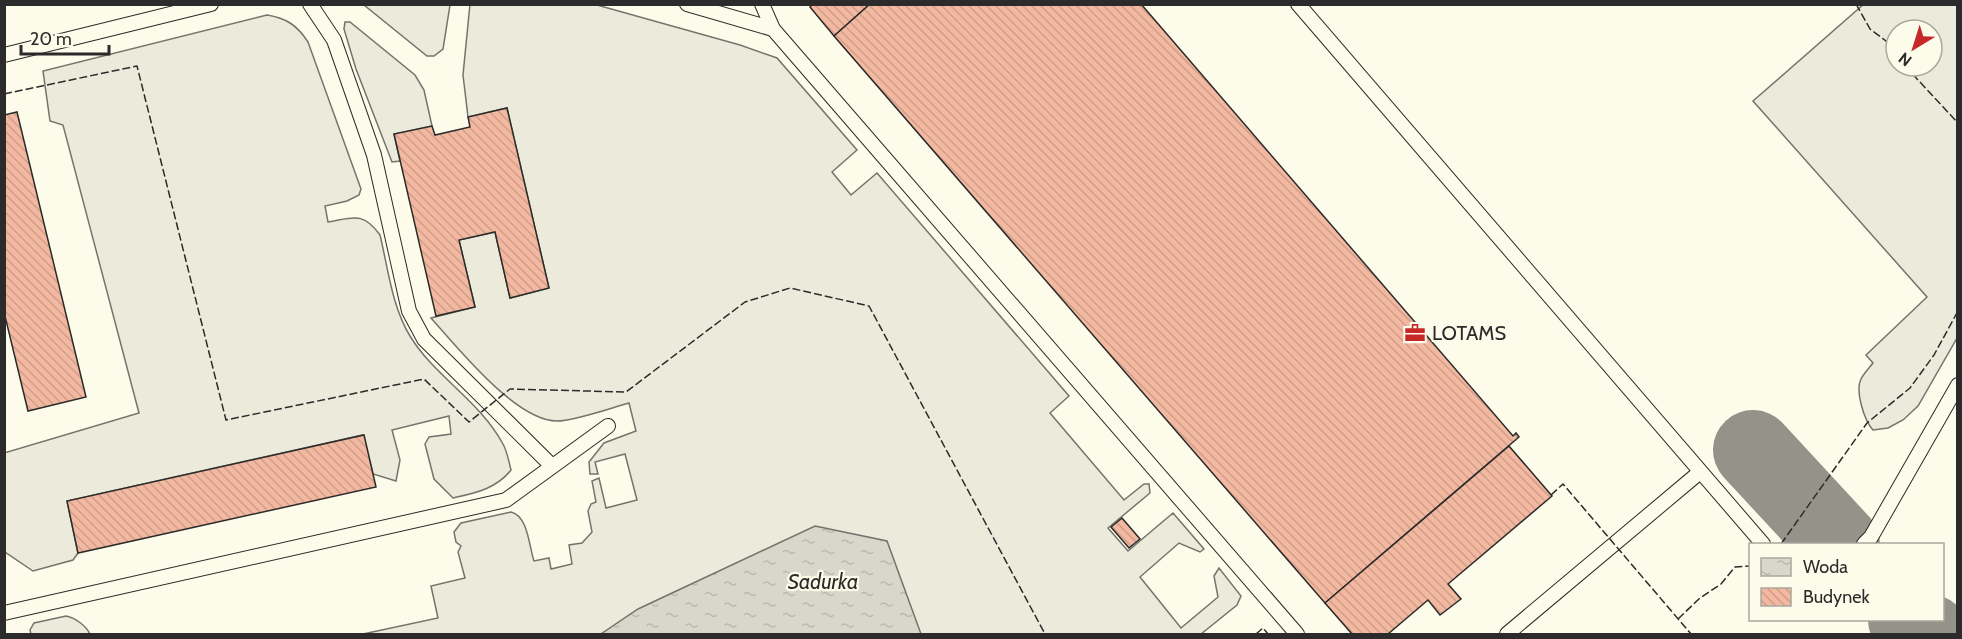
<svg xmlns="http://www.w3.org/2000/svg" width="1962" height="639" viewBox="0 0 1962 639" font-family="Cabin,sans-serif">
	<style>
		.grass { fill: #ecebdb; stroke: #74746e; stroke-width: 1.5; fill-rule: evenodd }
		.water { fill: url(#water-ripples); stroke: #74746e; stroke-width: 1.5 }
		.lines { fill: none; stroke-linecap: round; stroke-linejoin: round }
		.taxiway { stroke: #94938a; stroke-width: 80 }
		.building { fill: url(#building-back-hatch); stroke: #2b2b2b; stroke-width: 1.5 }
		.lane-casing { stroke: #2b2b2b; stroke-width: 16 }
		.lane { stroke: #fdfbea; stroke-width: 14 }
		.fence { stroke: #2b2b2b; stroke-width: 1.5; stroke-dasharray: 8 3; stroke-linecap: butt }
		.labels { text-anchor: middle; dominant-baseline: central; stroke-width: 4.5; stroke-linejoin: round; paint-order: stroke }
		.poi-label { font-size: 20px; fill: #2b2b2b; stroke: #fdfbea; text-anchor: start }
		.water-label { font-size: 21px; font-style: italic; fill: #2b2b2b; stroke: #fdfbea }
	</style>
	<defs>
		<pattern id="water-ripples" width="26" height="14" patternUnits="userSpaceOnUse" patternTransform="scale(1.5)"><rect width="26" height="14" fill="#d8d7c9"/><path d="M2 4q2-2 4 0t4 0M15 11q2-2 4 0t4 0" fill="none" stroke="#bab9ad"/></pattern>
		<pattern id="building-back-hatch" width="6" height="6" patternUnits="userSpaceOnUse" patternTransform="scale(1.5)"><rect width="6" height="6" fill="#f2b8a0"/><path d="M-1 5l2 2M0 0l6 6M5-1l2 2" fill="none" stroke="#d09e8a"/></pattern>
	</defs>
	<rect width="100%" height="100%" fill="#fdfbea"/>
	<g class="grass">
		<path d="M470,4L597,5L740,45L777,58L857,150L832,172L851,195L877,173L1069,396L1050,413L1124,500L1144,484H1149L1150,493L1108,528L1128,551L1173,513L1204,549L1200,552L1179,543L1140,577L1181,628L1218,597L1214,576L1219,568L1241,596L1237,605L1201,634H363L438,618L431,586L465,578L458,552L461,546L456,542L454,532L461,523L511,512C528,516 529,546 534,561L549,558L551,569L572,564L569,545L582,543L592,532L588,511L591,504L596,502L592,481L599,478L606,508L637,500L625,454L595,462L598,474H590L589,462L604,443L636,431L629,403C611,408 574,421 557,421C516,421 458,348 431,318L475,307L459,240L495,232L510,298L549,288L507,108L468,117L463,75Z"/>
		<path d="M1864,4L1958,5L1957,338L1918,406L1903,420L1888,428L1873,430C1864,420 1855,391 1861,379C1864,373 1869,368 1873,363L1866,355L1927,297L1753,101ZM1896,30H1932V66H1896Z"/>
		<polygon points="364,5 450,5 443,49 434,56 427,56"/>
		<path d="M267,15C286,18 297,25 308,42L361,189L359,195L347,201L325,206L328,222C353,218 363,211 380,235C388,268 392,307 410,336C434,376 480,401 503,444C507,451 509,462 511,470C496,489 475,493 453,498L434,479L425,444L429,437L451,434L449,416L392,430L400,460L396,481L373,474L363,435L67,501L78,553L73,560L33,571L5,552L4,453L139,413L63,125L50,121L43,71Z"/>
		<polygon points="345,22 350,22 415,75 424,90 432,126 394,134 400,161 392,162 356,69 344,29"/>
		<path d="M66,616C76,618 86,626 90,634H31L30,630L34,623Z"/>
	</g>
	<polygon class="water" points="815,526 887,541 921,634 601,634 638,609"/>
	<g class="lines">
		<g class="taxiway">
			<polyline points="1753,450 1840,544"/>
			<polyline points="1908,620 1918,630 1929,634"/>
		</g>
	</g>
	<g class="building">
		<polygon points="813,4 870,4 834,36 810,7"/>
		<polygon points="870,4 1141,4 1513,436 1516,433 1519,437 1325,603 834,36"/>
		<polygon points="507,108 549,288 510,298 495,232 459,240 475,307 436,316 394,134 432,126 435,135 470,127 468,117"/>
		<polygon points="17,112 86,397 28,411 4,312 4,115"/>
		<polygon points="364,435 376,487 78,553 67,501"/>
		<polygon points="1509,446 1552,496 1448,584 1461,599 1440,615 1428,600 1388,634 1352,634 1325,603"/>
		<polygon points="1122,518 1140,539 1129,548 1111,527"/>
	</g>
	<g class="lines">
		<g class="lane-casing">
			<g id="lane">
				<polyline points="310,4 334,40 374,155 409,311 424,339 552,466"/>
				<polyline points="687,4 773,29"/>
				<polyline points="762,4 773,29 1297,634"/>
				<polyline points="1298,4 1763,544"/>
				<polyline points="4,55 211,4"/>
				<polyline points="1864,544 1871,537 1958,385"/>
				<polyline points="4,613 506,500 608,426"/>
				<polyline points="1507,634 1700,472"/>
			</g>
		</g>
		<use href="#lane" class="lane"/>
		<g class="fence">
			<polyline points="1856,4 1870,29 1886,41 1896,54"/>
			<polyline points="4,5 5,4"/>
			<polyline points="1905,66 1958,123"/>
			<polyline points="4,94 137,66 226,420 424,379 469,422 510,389 626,392 745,302 790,288 869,306 1045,634"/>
			<polyline points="1551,495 1563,484 1691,634"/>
			<polyline points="1781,544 1867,423 1910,388 1934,355 1958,311"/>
			<polyline points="1678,619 1700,598 1721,584 1735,567 1750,566"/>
			<polyline points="1256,634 1263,628 1268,634"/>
		</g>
	</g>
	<defs>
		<g id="office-bare" transform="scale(1.62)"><path d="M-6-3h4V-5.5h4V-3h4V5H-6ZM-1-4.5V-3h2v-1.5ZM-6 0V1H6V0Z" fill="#c62828" stroke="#fdfbea" stroke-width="2.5" paint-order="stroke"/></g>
	</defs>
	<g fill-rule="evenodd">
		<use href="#office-bare" x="1415" y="333"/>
	</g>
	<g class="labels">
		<g class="poi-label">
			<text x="1432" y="333">LOTAMS</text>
		</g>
		<g class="water-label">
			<text x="823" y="581">Sadurka</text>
		</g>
	</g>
	<rect width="1962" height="639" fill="none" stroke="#2b2b2b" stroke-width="12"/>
	<rect x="1749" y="543" width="195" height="78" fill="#fdfbea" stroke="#a9a89e" stroke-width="1.5"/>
	<rect x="1761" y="558" width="30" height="18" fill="url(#water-ripples)" stroke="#a9a89e" stroke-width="1.5"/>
	<text x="1803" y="573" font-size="18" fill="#2b2b2b">Woda</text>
	<rect x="1761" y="588" width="30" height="18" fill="url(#building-back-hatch)" stroke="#a9a89e" stroke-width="1.5"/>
	<text x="1803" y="603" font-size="18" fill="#2b2b2b">Budynek</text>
	<g transform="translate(1914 48) rotate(218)"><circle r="28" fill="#fdfbea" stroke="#a9a89e" stroke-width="1.5"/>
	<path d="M0-4.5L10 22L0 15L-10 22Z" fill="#c62828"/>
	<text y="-9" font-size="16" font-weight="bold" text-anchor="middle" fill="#2b2b2b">N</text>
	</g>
	<path d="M21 45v9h88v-9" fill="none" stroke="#2b2b2b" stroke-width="3"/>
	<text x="30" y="45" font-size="18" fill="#2b2b2b" stroke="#fdfbea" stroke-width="4.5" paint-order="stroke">20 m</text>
</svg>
